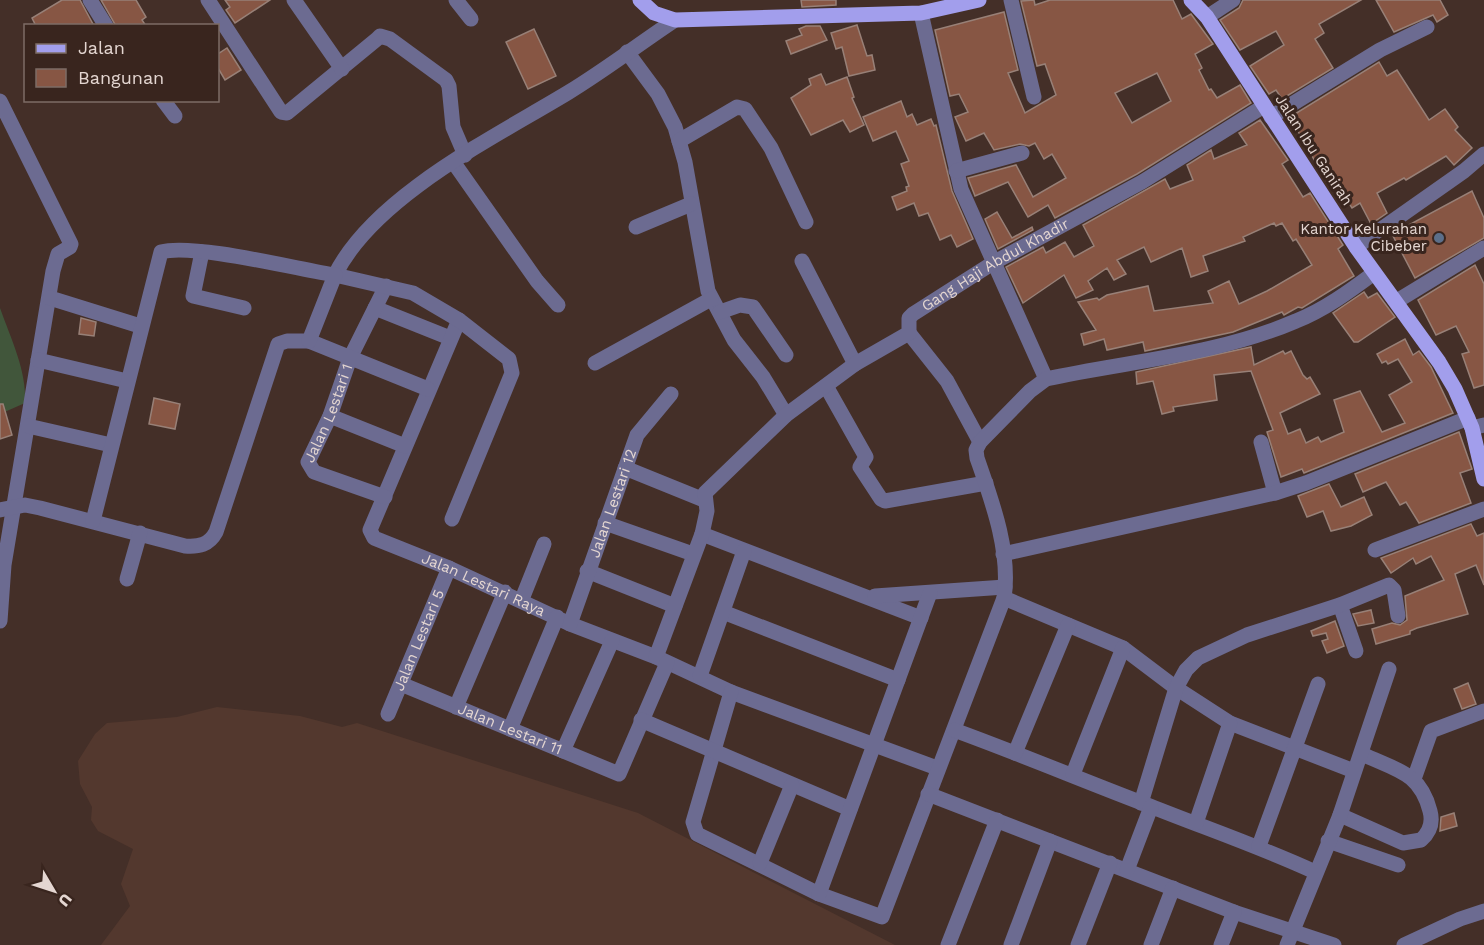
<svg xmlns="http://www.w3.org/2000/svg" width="1484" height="945" viewBox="0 0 1484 945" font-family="'Work Sans',sans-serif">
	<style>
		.built { fill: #53382e }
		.green { fill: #41563b }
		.building { fill: #875644; stroke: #988077; stroke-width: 1.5; fill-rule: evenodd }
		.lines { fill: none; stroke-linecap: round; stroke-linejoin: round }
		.minor { stroke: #6c6b91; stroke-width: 15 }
		.major { stroke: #a29eec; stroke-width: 15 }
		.service-dot { fill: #5c6f8a; stroke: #39251e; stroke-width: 2 }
		.labels { text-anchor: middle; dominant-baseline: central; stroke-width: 6; stroke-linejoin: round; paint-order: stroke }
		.street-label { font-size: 15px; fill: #e4d6d1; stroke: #39251e }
		.poi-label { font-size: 15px; fill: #e4d6d1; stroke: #39251e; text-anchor: end }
	</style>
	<rect width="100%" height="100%" fill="#442f28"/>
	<polygon class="built" points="217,707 300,716 342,727 357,723 638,813 895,945 101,945 130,906 121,884 133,849 98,831 91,820 92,807 80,784 78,761 95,734 107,723 177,717"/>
	<path class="green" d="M0,308C11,339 27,371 25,403L0,414Z"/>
	<g class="building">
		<polygon points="62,0 80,0 94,26 36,26 32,18"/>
		<polygon points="101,0 136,0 146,17 142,20 146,26 116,26"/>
		<polygon points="225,0 270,0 235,23 226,10 230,7"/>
		<polygon points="801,0 836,0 836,5 802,7"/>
		<path d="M1034,0L1035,5L1050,0H1173L1182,19L1191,14L1213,44L1195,54L1202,68L1199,70L1209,90L1211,89L1217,98L1240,85L1251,103L1137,174L1055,218L1048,205L1028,217L1008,182L975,196L968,178L1016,165L1033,197L1066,178L1052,154L1044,159L1035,143L1029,146L1020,144L994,150L984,133L966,141L955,117L968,112L959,94L950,96L935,30L1004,12L1018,70L1008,73L1025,113L1056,95L1045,64L1037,66L1021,1ZM1157,73L1171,101L1132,123L1115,93Z"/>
		<polygon points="1243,0 1361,0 1319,24 1324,33 1315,39 1333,68 1282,99 1276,90 1269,94 1250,66 1284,45 1276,31 1240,50 1220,20 1239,8"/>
		<polygon points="1376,0 1440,0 1448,15 1437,22 1433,15 1394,32"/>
		<polygon points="857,25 867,56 872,55 875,70 849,76 842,47 836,49 831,33"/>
		<polygon points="806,26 820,26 827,40 791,54 786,41 802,35 799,29"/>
		<polygon points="534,29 556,76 528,89 506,42"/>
		<polygon points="227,48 241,70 225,80 218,68 218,54"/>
		<polygon points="1379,62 1387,76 1397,70 1429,120 1445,109 1458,127 1455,130 1472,148 1454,165 1446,156 1406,180 1404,178 1377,193 1387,213 1371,224 1360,203 1352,208 1335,182 1329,186 1290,117"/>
		<polygon points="821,74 826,85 847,77 854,97 852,98 864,125 850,132 843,120 811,135 791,98 811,85 809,79"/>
		<polygon points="901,101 907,117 912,114 917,125 931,119 934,126 936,125 952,191 973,239 957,247 951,235 940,240 928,213 919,216 914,203 897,210 892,197 907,191 906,187 909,186 901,164 909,161 896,131 873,141 863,117"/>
		<polygon points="1260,120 1288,160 1282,164 1303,197 1310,193 1343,245 1338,249 1354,276 1302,308 1298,307 1284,315 1282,312 1233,332 1145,351 1143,342 1107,350 1104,339 1084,345 1081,334 1096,330 1078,302 1097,298 1099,300 1107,295 1148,286 1154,311 1213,303 1208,291 1229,281 1239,304 1267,291 1312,265 1296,239 1293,241 1282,223 1276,226 1274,223 1243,237 1245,241 1203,256 1208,271 1191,277 1182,248 1151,262 1144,247 1117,260 1126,274 1114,280 1107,268 1088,281 1093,290 1076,298 1064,275 1023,303 1006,267 1043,247 1046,253 1065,242 1074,257 1094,246 1083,225 1165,179 1170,189 1193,180 1187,165 1211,150 1214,159 1247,145 1239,133"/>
		<polygon points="1472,191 1484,218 1484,238 1415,278 1392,234"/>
		<polygon points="997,212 1012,238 1032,227 1033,230 998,249 985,219"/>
		<polygon points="1475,265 1484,284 1484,385 1474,388 1462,354 1469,352 1456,326 1436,335 1418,300"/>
		<polygon points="1364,292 1368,298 1377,293 1395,317 1358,342 1354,342 1333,313"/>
		<polygon points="81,318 96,322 94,336 79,334"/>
		<polygon points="1405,339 1413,355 1419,351 1431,367 1453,413 1304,473 1302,469 1281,477 1267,432 1273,430 1251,371 1214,375 1217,400 1173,407 1174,411 1162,414 1153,381 1137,384 1136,372 1251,347 1254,365 1283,351 1285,354 1291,351 1303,375 1307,379 1310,377 1320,394 1280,413 1288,434 1300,429 1306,443 1318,437 1321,442 1344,432 1334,400 1360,391 1382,432 1405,423 1389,395 1412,382 1398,359 1388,364 1386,361 1382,363 1377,354"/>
		<polygon points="154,398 180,404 175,429 149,424"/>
		<polygon points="0,404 3,404 12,435 0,439"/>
		<polygon points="1459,432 1472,469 1460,473 1471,503 1419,523 1406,502 1400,505 1386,482 1363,492 1355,474"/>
		<polygon points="1329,484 1341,507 1364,497 1372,515 1351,526 1331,531 1323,511 1307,517 1298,496"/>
		<polygon points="1471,524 1477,536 1484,533 1484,585 1476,565 1455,574 1468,614 1417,628 1410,631 1410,634 1376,644 1372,629 1392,623 1400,625 1407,620 1405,596 1444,580 1431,556 1416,564 1413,558 1391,573 1381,558"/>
		<polygon points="1371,610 1374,623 1358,626 1353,614"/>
		<polygon points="1335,621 1344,646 1327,653 1322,641 1328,639 1326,633 1313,636 1311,631"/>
		<polygon points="1468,683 1476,704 1462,709 1454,689"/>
		<polygon points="1454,813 1457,826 1440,831 1441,817"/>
	</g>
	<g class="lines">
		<g class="minor">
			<polyline points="90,0 106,26"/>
			<polyline points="208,0 281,112 287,113 377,39 380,36 390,39 446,80 449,86 453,127 465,155"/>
			<polyline points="294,0 342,69"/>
			<polyline points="456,0 471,19"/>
			<polyline points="1011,0 1034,97"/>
			<polyline points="921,13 961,189 1046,379"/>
			<polyline points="1207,17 1233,0"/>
			<polyline points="627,52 658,94 675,127 685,162 708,291 734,340 763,377 786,415"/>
			<polyline points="163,100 175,116"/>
			<polyline points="0,101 71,244 70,247 58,254 53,271 4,565 0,621"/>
			<polyline points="1271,117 1380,50 1427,27"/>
			<polyline points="679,141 737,107 745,109 771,148 806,222"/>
			<polyline points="454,163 537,281 558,305"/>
			<polyline points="956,171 1022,153"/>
			<polyline points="636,227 691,204"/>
			<polyline points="1356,247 1464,171 1484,154"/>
			<polyline points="202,252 193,296 244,308"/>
			<polyline points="802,261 855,364"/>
			<polyline points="50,298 140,326"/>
			<polyline points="1397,301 1484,248"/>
			<polyline points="375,308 450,338"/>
			<polyline points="720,312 740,305 753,307 786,355"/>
			<path id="s1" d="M459,320L370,530L374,538L449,568L570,624L656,657L731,692L937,768"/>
			<polyline points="909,333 947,381 980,442"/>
			<polyline points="38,360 127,381"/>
			<polyline points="595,363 711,299"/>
			<polyline points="826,386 866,457 860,467 881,499 885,501 986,483"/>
			<polyline points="330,416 405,446"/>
			<polyline points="28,426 111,445"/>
			<polyline points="1472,428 1484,425"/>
			<polyline points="1261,442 1275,493"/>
			<polyline points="625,468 704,500"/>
			<path id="s2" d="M385,497L314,472L308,462L330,416L350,358L386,286"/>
			<path d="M0,510L25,505L40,508L185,546C199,547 209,545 216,532L278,344L287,341H309L428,389"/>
			<path d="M452,519L512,373L509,359L459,320L413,293L335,275C374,196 495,137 569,92C605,70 639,44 675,20"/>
			<path d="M93,521L161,252C193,243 297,269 335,275L309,341"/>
			<polyline points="605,523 693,554"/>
			<polyline points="702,534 921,618"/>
			<polyline points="1375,550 1484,509"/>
			<polyline points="1003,554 1275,493 1306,483 1468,418"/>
			<polyline points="587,571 675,606"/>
			<polyline points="127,579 140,533"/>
			<polyline points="875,596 1005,587"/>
			<polyline points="1004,598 1123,648 1176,688 1230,723 1354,771"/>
			<polyline points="522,599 544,544"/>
			<polyline points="1340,605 1356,651"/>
			<polyline points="723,612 898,680"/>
			<path id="s3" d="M570,624L637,435L671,394"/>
			<path id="s4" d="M656,657L702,534L707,511L705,493L786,415L855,364L909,333V318L913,314L993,263L1142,182L1264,106"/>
			<polyline points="700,676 744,551"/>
			<path id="s5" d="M401,684L619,774L667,663"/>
			<path d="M731,692L693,822L697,834L819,894L882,917L1004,598C1011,552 992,501 977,458L976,450L980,442L1030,391L1046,379C1129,361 1217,355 1296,321C1324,310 1350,291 1374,273"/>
			<polyline points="456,707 505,592"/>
			<path id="s6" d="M388,714L449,568"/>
			<polyline points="641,720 850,809"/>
			<polyline points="510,729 557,617"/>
			<path d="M954,730C1020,754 1084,781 1150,806C1205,828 1261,847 1315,872"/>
			<polyline points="563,751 612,641"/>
			<polyline points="1015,753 1068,625"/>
			<polyline points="1073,774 1123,648"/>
			<polyline points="1414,779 1431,731 1484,711"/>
			<polyline points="928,794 1234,912 1334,945"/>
			<polyline points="1141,803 1176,688 1186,670 1198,658 1247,635 1340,605 1389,585 1394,590 1398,616"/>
			<path d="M1340,815L1403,843L1421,840C1430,832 1433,822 1430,811C1420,772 1396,770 1362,754"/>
			<polyline points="1196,823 1230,723"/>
			<polyline points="1328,841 1398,865"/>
			<polyline points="1259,846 1318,684"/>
			<polyline points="760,863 792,785"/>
			<polyline points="1127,870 1151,807"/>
			<polyline points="819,894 930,593"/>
			<polyline points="948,945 997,820"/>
			<polyline points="1011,945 1050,841"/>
			<polyline points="1078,945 1110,863"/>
			<polyline points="1151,945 1173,888"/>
			<polyline points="1221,945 1234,912"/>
			<polyline points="1287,945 1340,815 1389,669"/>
			<polyline points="1404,945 1460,919 1484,911"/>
		</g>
		<g class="major">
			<polyline points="640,0 654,13 675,20 921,13 979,0"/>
			<polyline points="1191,0 1207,17 1356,247 1439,362 1455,389 1472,428 1484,479"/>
		</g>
	</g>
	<circle class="service-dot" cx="1439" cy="238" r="6"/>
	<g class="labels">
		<g class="street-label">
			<text transform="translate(1314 150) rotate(57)">Jalan Ibu Ganirah</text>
			<text stroke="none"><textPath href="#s4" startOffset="550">Gang Haji Abdul Khadir</textPath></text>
			<text stroke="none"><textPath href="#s2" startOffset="140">Jalan Lestari 1</textPath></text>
			<text stroke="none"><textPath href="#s3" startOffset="128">Jalan Lestari 12</textPath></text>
			<text stroke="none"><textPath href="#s1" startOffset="356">Jalan Lestari Raya</textPath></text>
			<text stroke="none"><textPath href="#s6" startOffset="80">Jalan Lestari 5</textPath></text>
			<text stroke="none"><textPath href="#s5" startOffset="118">Jalan Lestari 11</textPath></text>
		</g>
		<g class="poi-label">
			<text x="1427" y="229">Kantor Kelurahan<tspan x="1427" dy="17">Cibeber</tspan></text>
		</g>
	</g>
	<rect x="24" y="24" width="195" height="78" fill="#39251e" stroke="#7d6c66" stroke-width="1.5"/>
	<rect x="36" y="44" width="30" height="9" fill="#a29eec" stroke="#7d6c66" stroke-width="1.5"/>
	<text x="78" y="54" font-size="18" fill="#e4d6d1">Jalan</text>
	<rect x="36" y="69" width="30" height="18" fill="#875644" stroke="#7d6c66" stroke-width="1.5"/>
	<text x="78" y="84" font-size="18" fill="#e4d6d1">Bangunan</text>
	<g transform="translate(54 891) rotate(129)" stroke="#39251e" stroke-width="4.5" paint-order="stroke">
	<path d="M0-4.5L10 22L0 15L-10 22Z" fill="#e4d6d1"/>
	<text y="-9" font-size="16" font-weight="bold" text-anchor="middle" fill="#e4d6d1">U</text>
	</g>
</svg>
